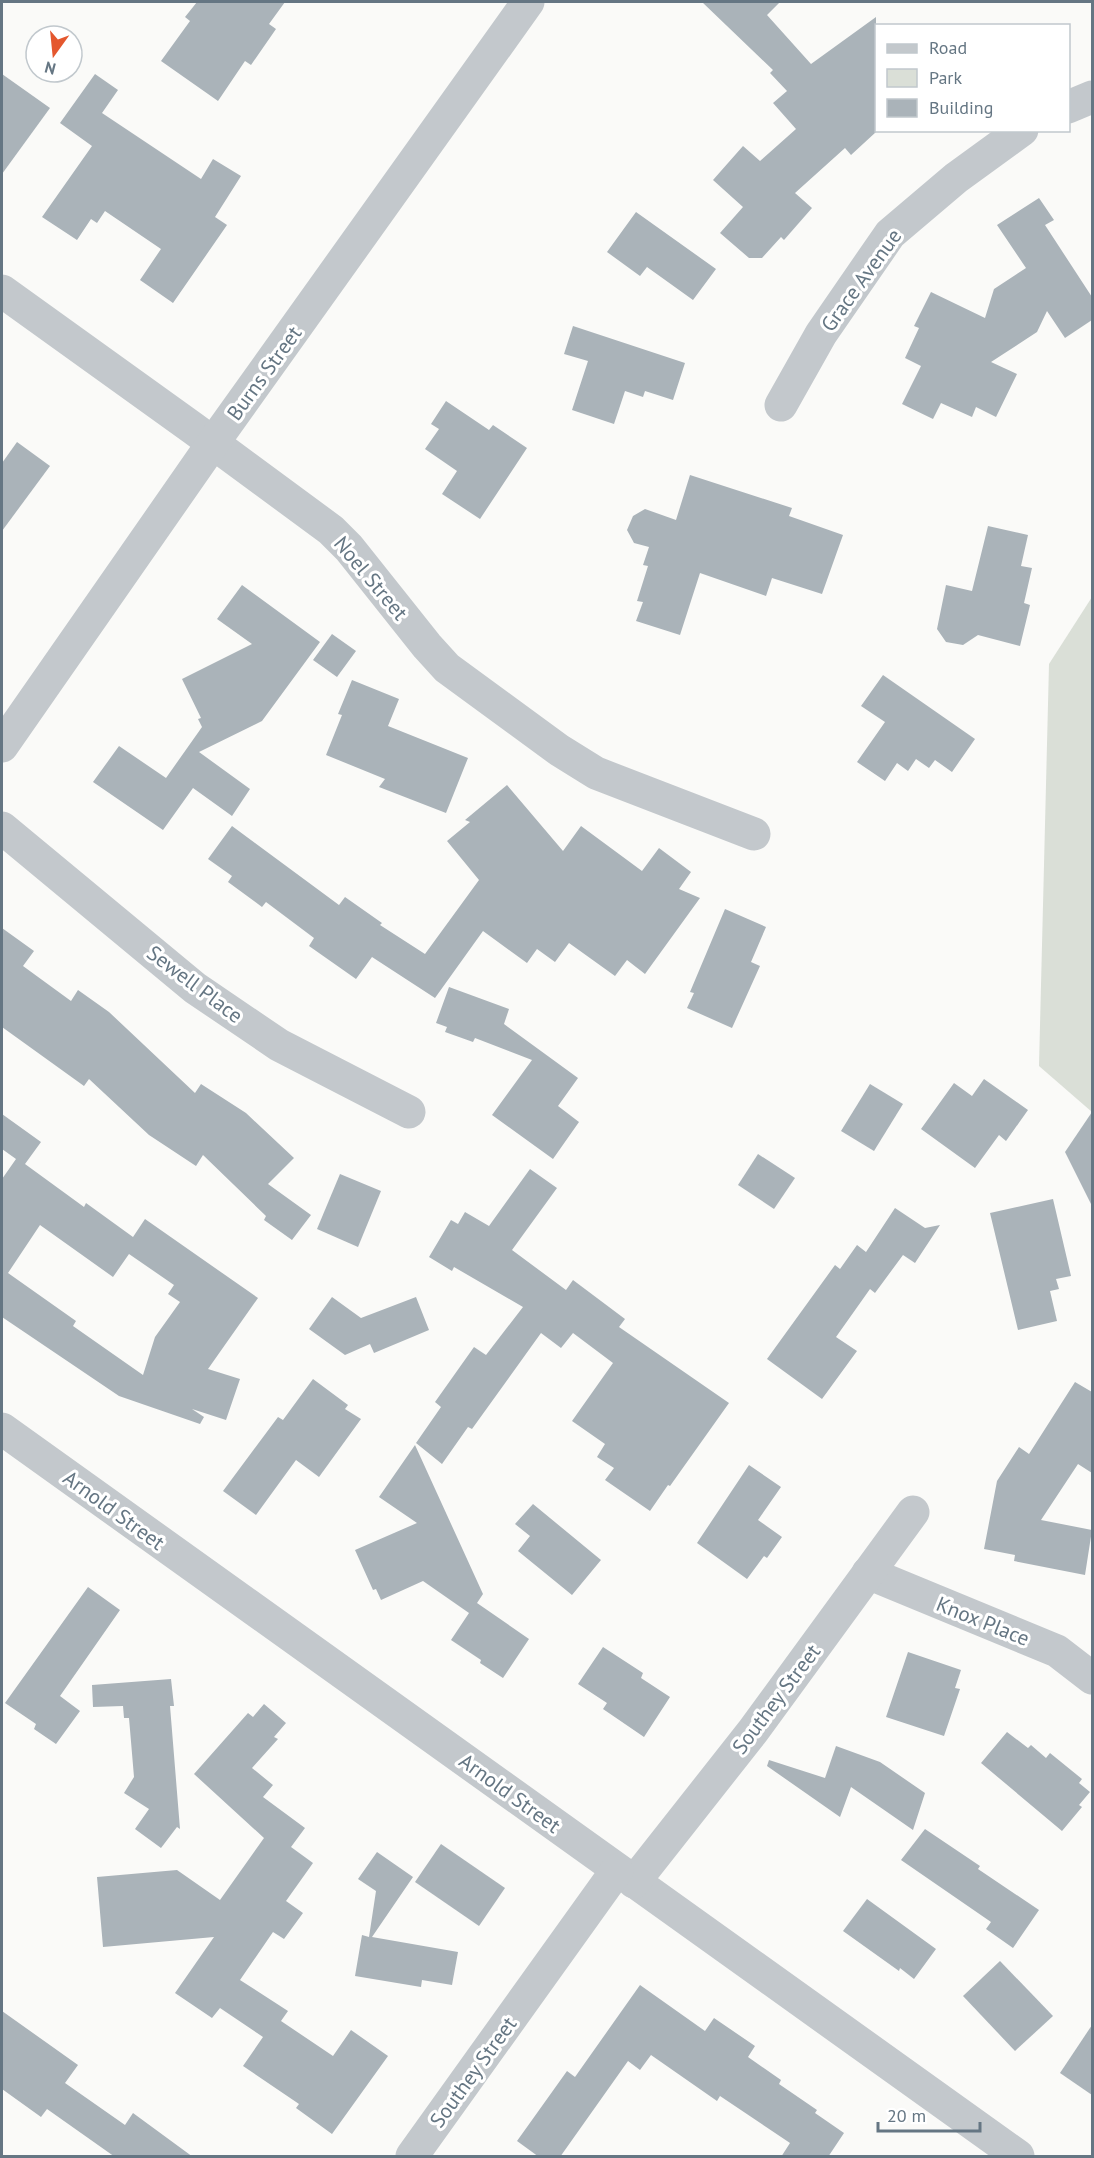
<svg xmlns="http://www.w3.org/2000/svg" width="1094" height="2158" viewBox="0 0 1094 2158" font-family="'PT Sans',sans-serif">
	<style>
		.green { fill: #dadfd7 }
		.building { fill: #aab3b9; fill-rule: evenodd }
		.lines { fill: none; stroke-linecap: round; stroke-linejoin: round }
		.minor { stroke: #c3c8cc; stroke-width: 33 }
		.labels { text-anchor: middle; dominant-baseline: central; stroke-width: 6; stroke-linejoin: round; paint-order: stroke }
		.street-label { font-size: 21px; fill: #657683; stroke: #fff }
	</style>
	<rect width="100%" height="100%" fill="#fafaf8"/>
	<polygon class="green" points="1092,597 1092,1112 1039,1066 1049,664"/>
	<g class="building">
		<polygon points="197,2 285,2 269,24 276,29 251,65 245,61 218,101 161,61 190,21 185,17"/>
		<polygon points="702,2 780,2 767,15 811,64 876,17 876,132 851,155 845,148 795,193 812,208 784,240 781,237 762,258 749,258 720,233 743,207 713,180 743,146 760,161 796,129 773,103 787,91 770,73 773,70"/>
		<polygon points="2,74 50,108 2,174"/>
		<polygon points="95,74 118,90 102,113 201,179 213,159 241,176 215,217 227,225 173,303 140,280 161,249 105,211 97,223 91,219 77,240 42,217 92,146 60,123"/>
		<polygon points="1039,198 1054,220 1045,225 1092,297 1092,320 1065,338 1047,311 1037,332 991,362 1017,374 996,417 976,407 972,417 941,403 933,419 902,404 921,366 905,358 919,328 914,326 931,292 985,318 994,289 1026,268 997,225"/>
		<polygon points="636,212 716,269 693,300 647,267 640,276 607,252"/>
		<polygon points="573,326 685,363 673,400 645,391 643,397 625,391 614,424 572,410 588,361 564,354"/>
		<polygon points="446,401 489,430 493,425 527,448 480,519 442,494 457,471 425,449 439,429 431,424"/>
		<polygon points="17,442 50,466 2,531 2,463"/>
		<polygon points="690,475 792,508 789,516 843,535 822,594 772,578 766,596 700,573 680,635 636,621 643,602 637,601 648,566 643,565 649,547 634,543 627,530 633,516 645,509 676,520"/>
		<polygon points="988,526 1028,535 1021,566 1032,568 1024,603 1030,605 1020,646 978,635 963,645 946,642 937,629 946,585 972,591"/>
		<polygon points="242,585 320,642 262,721 199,752 250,789 232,816 193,788 163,830 93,782 119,746 166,778 202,727 198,719 201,718 182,679 252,644 217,619"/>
		<polygon points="332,634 356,651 337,677 313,660"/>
		<polygon points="883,675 975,739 952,772 935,760 929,768 916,759 908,771 897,763 885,781 857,762 885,722 861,706"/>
		<polygon points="352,680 399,699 388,726 468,758 446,813 379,787 385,779 326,755 342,715 338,714"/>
		<polygon points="507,785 563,851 581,826 642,871 659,848 691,872 679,889 700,898 645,974 627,960 615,976 569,943 555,962 537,949 527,963 483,931 435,998 372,957 356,979 309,946 314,938 266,902 262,907 228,882 232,876 208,859 232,826 339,905 345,897 382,923 380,925 425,954 479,880 447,841 470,822 465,820"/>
		<polygon points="725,909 766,927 751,962 760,966 732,1028 687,1008 694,993 690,992"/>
		<polygon points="2,928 34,951 23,966 71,1001 78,990 109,1012 195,1093 201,1084 246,1113 294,1158 268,1184 311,1215 292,1240 264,1220 266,1216 203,1155 196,1166 149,1135 89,1079 84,1086 2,1027"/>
		<polygon points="449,987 509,1009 504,1024 578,1078 558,1106 579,1122 553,1159 492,1115 532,1060 475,1038 473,1042 445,1032 447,1027 436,1023"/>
		<polygon points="984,1079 1028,1110 1006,1141 999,1135 975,1168 921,1129 954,1083 972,1096"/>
		<polygon points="870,1084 903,1104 874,1151 841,1131"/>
		<polygon points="1092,1112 1092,1206 1065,1152"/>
		<path d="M2,1114L41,1142L25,1164L84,1207L86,1203L133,1237L145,1219L258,1298L208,1369L240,1379L226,1420L192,1409L204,1417L200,1424L119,1396L2,1317V1179L16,1159L2,1149ZM40,1225L113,1277L129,1254L174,1285L168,1294L180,1302L155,1337L143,1375L73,1326L76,1321L8,1273Z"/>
		<polygon points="758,1154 795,1178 774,1209 738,1185"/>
		<polygon points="530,1169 557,1188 512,1250 566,1290 573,1280 625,1319 619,1327 729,1403 670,1486 668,1485 650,1511 605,1480 614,1468 597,1457 605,1444 572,1421 613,1363 573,1333 561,1348 541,1333 472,1429 468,1427 442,1464 416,1443 441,1407 435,1402 474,1347 486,1355 523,1307 454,1267 452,1271 429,1257 451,1220 458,1224 465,1212 489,1226"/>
		<polygon points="340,1174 381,1191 358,1247 317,1229"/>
		<polygon points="1053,1199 1071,1276 1056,1279 1059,1289 1050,1291 1057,1321 1018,1330 990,1213"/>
		<polygon points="895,1208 925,1228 940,1225 915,1263 903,1255 875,1293 870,1289 836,1337 857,1351 822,1399 767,1359 835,1265 840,1269 857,1245 866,1252"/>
		<polygon points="332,1297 361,1318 416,1297 429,1330 374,1353 370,1344 345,1355 309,1329"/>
		<polygon points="313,1379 348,1405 345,1409 361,1419 319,1477 296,1460 256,1515 223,1491 278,1417 283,1420"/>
		<polygon points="1075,1382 1092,1392 1092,1473 1078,1464 1041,1520 1092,1530 1085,1575 1014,1561 1015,1555 984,1549 997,1481 1019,1447 1029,1454"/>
		<polygon points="415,1445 483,1594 477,1603 529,1639 503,1678 480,1663 481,1660 451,1640 469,1613 423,1581 381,1600 376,1589 373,1590 355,1550 417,1523 379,1497"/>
		<polygon points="749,1465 781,1487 758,1520 782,1537 767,1558 764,1556 747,1579 697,1543"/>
		<polygon points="533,1504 601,1560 572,1595 518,1551 530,1536 515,1524"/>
		<polygon points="88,1587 120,1610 60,1696 80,1711 56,1744 34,1729 36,1724 5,1703"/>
		<polygon points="603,1647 643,1673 641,1678 670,1697 644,1737 603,1709 607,1703 578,1684"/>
		<polygon points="908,1652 961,1670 955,1688 960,1689 944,1736 886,1717"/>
		<polygon points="171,1679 174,1706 170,1706 180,1829 177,1827 161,1848 135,1829 149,1809 124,1793 134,1777 129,1718 124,1718 123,1706 93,1707 92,1685"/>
		<polygon points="264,1704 286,1723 274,1737 278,1739 252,1768 273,1785 263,1797 305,1828 291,1847 313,1863 286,1901 303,1913 284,1939 273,1932 240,1980 288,2011 281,2021 333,2056 351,2030 388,2056 332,2134 296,2108 299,2104 243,2066 263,2037 220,2008 212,2018 175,1993 214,1937 103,1947 97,1877 177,1870 220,1900 264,1838 194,1774 248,1713 253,1717"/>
		<polygon points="1007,1732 1028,1748 1031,1745 1046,1758 1050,1753 1082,1779 1079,1783 1090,1792 1079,1805 1082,1807 1062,1831 981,1763"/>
		<polygon points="836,1746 880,1762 925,1793 913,1830 851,1787 840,1817 767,1766 769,1760 825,1778"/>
		<polygon points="925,1829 980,1866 978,1869 1039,1910 1013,1948 986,1929 991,1922 901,1860"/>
		<polygon points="441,1844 505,1888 479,1926 415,1882"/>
		<polygon points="377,1852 413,1877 372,1937 458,1952 452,1985 422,1980 421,1987 355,1976 362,1935 369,1937 376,1891 358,1879"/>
		<polygon points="867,1899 936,1949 914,1979 900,1968 899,1971 843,1931"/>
		<polygon points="1000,1961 1053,2016 1015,2051 963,1996"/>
		<polygon points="640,1985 705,2031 714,2018 755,2046 748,2057 781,2080 779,2084 817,2110 815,2113 844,2133 828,2157 781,2157 790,2143 720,2096 717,2101 651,2055 640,2070 628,2061 560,2157 539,2157 517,2141 567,2071 575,2077"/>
		<polygon points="2,2011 78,2065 65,2083 125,2125 133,2113 193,2157 115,2157 47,2109 41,2117 2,2089"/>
		<polygon points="1092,2025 1092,2095 1060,2073"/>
	</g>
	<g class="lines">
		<g class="minor">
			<polyline points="1068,107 1092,97"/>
			<polyline points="2,291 194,429 331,530 349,548 427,646 447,668 559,750 596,773 754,834"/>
			<polyline points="781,405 821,334 890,234 956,178 1022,130"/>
			<polyline points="2,746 213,443 528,2"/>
			<polyline points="2,828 195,988 279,1045 409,1112"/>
			<polyline points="2,1429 1018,2156"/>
			<polyline points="868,1573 1057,1651 1092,1678"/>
			<polyline points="634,1882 753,1731 913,1512"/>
			<polyline points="412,2156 617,1870"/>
		</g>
	</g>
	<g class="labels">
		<g class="street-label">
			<text transform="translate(861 280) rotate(-54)">Grace Avenue</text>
			<text transform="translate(264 373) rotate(-54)">Burns Street</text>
			<text transform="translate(371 578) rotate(50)">Noel Street</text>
			<text transform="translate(195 984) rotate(37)">Sewell Place</text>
			<text transform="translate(114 1510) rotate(36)">Arnold Street</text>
			<text transform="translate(983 1621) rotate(22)">Knox Place</text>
			<text transform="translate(776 1699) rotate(-53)">Southey Street</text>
			<text transform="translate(510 1793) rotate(36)">Arnold Street</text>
			<text transform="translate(473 2072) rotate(-54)">Southey Street</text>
		</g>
	</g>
	<rect width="1094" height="2158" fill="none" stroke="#657683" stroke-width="6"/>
	<rect x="875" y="24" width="195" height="108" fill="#ffffff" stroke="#c1c8cd" stroke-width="1.5"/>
	<rect x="887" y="44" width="30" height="9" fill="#c3c8cc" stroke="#c1c8cd" stroke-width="1.5"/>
	<text x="929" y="54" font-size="18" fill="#657683">Road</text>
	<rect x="887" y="69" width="30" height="18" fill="#dadfd7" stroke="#c1c8cd" stroke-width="1.5"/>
	<text x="929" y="84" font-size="18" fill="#657683">Park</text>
	<rect x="887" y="99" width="30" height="18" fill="#aab3b9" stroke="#c1c8cd" stroke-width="1.5"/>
	<text x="929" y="114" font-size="18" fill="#657683">Building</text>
	<g transform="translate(54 54) rotate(195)"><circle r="28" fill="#ffffff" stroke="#c1c8cd" stroke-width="1.5"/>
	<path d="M0-4.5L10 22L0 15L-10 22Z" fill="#e4572e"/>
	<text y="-9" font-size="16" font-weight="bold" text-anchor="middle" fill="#657683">N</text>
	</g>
	<path d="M878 2122v9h102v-9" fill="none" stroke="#657683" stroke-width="3"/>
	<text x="887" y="2122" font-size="18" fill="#657683" stroke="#ffffff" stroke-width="4.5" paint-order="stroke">20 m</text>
</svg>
